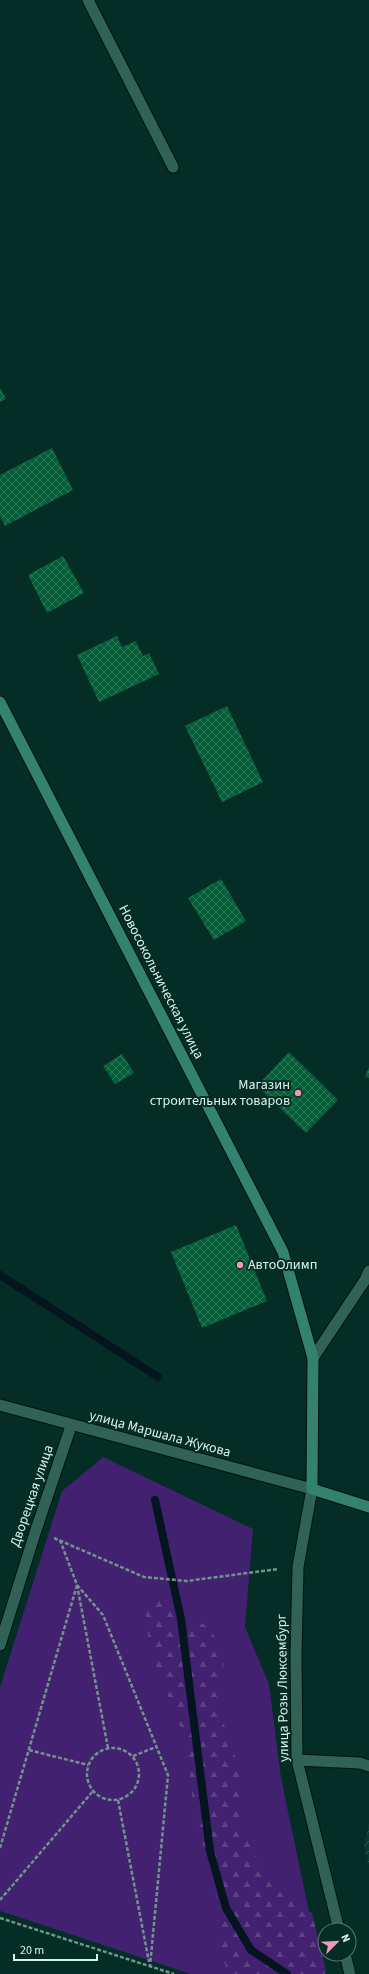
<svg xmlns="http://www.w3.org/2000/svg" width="369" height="1974" viewBox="0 0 369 1974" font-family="'Source Sans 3',sans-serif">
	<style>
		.industrial { fill: url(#industrial-furrows) }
		.green { fill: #412170 }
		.forest { fill: url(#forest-firs) }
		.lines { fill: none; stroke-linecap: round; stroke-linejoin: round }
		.stream { stroke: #041520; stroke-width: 8 }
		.building { fill: url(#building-cross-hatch) }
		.service-casing { stroke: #00130f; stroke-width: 13 }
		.minor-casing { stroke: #00130f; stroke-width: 13 }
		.tertiary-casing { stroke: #00130f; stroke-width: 13 }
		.secondary-casing { stroke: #00130f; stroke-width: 13 }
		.path { stroke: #72938b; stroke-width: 2.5; stroke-dasharray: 4 2; stroke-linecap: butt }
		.service { stroke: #306257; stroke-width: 11 }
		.minor { stroke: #306257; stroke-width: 11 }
		.tertiary { stroke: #306257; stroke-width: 11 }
		.secondary { stroke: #328171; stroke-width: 11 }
		.poi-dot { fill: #ef9ab8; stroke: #042d25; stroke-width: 1.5 }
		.labels { text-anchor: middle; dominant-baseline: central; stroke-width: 4; stroke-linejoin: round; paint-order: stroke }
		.street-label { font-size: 14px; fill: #d9f3ec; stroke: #042d25 }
		.poi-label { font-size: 14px; fill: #d9f3ec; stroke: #042d25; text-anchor: end }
	</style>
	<defs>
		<pattern id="industrial-furrows" width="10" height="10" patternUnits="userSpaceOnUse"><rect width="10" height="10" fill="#063a31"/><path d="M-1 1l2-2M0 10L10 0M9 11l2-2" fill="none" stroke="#2a574f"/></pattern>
		<pattern id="forest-firs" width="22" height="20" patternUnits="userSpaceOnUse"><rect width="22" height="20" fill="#412170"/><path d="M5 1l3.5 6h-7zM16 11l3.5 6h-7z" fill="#5c4285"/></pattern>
		<pattern id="building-cross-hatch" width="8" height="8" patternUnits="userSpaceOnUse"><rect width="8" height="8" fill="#065e39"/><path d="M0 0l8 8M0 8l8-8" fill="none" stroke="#2a7656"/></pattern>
	</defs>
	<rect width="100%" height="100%" fill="#042d25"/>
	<polygon class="industrial" points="369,1823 369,1865 364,1846"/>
	<polygon class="green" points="103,1457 253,1529 245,1627 269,1684 281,1778 322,1974 191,1974 0,1911 0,1687 62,1491"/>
	<polygon class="forest" points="162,1601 210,1628 225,1656 218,1707 243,1779 243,1832 272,1886 312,1913 326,1971 325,1974 232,1974 226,1967 219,1947 215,1882 195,1820 186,1741 149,1648 145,1602"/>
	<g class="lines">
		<g class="stream">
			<polyline points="0,1275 158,1377"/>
			<polyline points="155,1500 181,1619 210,1851 226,1908 251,1950 287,1974"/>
		</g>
	</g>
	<g class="building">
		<polygon points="0,388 6,399 0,402"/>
		<polygon points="52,448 73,490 5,526 0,516 0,475"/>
		<polygon points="63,556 84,593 47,613 28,575"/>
		<polygon points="117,636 122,647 136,641 143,656 149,653 159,674 99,702 77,655"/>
		<polygon points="227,706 263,782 222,802 185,726"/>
		<polygon points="221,879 246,921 214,940 188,898"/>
		<polygon points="289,1052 338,1100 306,1133 257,1086"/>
		<polygon points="122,1054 134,1073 115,1084 103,1066"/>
		<polygon points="369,1067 369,1078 365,1077"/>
		<polygon points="236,1225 267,1301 202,1328 171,1252"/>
	</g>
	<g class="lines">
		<g class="service-casing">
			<g id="service">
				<polyline points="88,0 173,167"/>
				<polyline points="297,1760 360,1763 369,1766"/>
			</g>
		</g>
		<g class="minor-casing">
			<g id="minor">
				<polyline points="313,1358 365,1280 369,1271"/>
				<polyline points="0,1645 35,1533 71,1426"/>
			</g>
		</g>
		<g class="tertiary-casing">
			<g id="tertiary">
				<polyline points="0,1405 312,1489 298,1567 296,1654 297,1760 339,1930"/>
				<polyline points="345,1954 350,1974"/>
			</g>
		</g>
		<g class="secondary-casing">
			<polyline id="secondary" points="0,702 283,1252 313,1358 312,1489 369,1507"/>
		</g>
		<g class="path">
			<polyline points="54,1538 144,1577 187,1581 278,1569"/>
			<polyline points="60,1540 77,1585 108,1748"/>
			<polyline points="77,1585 103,1615 168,1775 150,1966"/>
			<circle cx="113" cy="1774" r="26"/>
			<polyline points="29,1750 88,1765"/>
			<polyline points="133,1756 156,1747"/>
			<polyline points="118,1800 149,1962"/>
			<polyline points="0,1848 77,1585"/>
			<polyline points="0,1900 93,1791"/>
			<polyline points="0,1918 174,1974"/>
		</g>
		<use href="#service" class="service"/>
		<use href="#minor" class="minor"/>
		<use href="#tertiary" class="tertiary"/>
		<use href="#secondary" class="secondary"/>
	</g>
	<g class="poi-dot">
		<circle cx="298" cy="1093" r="4"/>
		<circle cx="240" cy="1265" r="4"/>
	</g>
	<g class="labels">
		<g class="street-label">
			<text transform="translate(161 982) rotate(63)">Новосокольническая улица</text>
			<text transform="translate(160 1434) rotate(15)">улица Маршала Жукова</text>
			<text transform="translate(32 1496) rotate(-71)">Дворецкая улица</text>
			<text transform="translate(283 1688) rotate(-91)">улица Розы Люксембург</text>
		</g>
		<g class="poi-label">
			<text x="290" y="1085">Магазин<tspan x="290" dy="16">строительных товаров</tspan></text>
			<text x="248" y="1265" text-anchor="start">АвтоОлимп</text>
		</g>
	</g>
	<g transform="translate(337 1942) rotate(66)"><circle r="19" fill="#042d25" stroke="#597c75"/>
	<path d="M0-3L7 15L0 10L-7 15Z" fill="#ef9ab8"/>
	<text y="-6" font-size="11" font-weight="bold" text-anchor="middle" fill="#d9f3ec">N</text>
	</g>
	<path d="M14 1954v6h83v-6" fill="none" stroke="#d9f3ec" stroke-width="2"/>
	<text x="20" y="1954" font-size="12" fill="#d9f3ec" stroke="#042d25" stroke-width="3" paint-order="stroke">20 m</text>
</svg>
